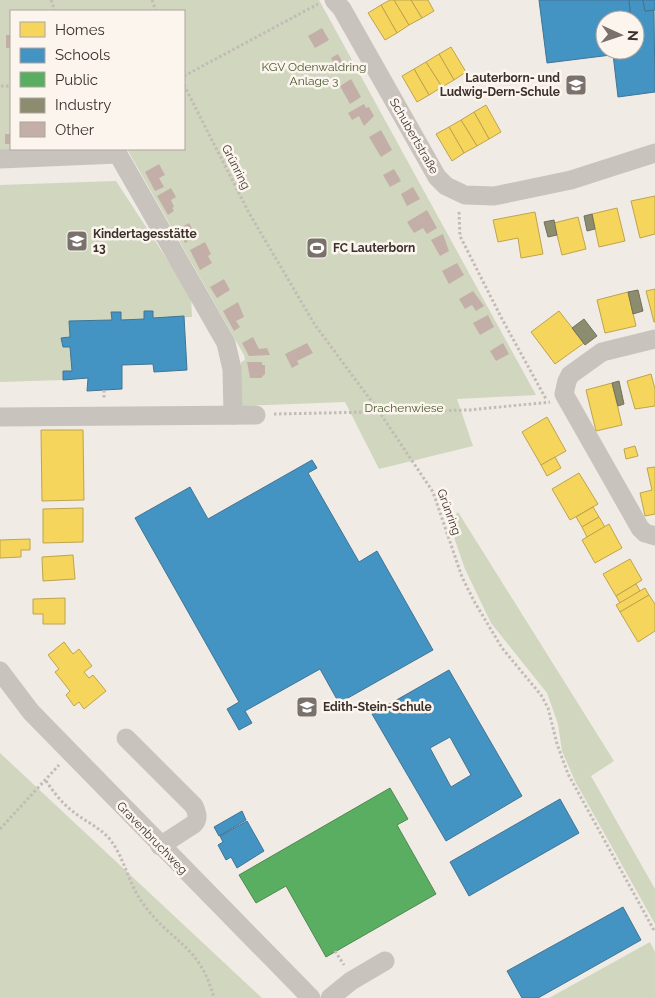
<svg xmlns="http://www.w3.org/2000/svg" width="655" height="998" viewBox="0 0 655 998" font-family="Raleway,sans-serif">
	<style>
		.green { fill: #d1d6bf }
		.homes { fill: #f6d55c; stroke: #bea44d }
		.schools { fill: #4393c3; stroke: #417595; fill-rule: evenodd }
		.public { fill: #5aae61; stroke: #518851 }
		.industry { fill: #8c8c6e; stroke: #74705a }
		.building { fill: #c3afa7 }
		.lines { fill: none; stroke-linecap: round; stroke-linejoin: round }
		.path { stroke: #c2bbb6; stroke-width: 3; stroke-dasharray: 2.5 2.5; stroke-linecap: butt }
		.minor { stroke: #c9c3be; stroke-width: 19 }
		.labels { text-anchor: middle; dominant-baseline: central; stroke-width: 5; stroke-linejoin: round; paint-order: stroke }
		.park-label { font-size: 12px; fill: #4a5a2e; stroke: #fbf5ee }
		.poi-label { font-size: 12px; font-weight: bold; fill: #3b302b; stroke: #fbf5ee; text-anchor: start }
		.street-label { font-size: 12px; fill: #3b302b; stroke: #fbf5ee }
	</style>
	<rect width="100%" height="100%" fill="#f0ebe5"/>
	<g class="green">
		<polygon points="0,0 319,0 536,395 457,399 473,446 379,469 345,402 241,406 241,362 245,360 244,355 127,149 184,149 184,11 11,11 11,149 46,149 0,151"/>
		<polygon points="116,181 191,296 192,317 153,318 153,311 144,319 121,320 120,312 111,313 112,320 69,321 72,371 63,371 63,380 0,382 0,185"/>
		<polygon points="458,512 614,761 591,776 655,889 655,924 575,781 562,751 558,724 547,693 491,623 465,569 449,523"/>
		<polygon points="0,753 262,998 0,998"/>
		<polygon points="650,942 655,952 655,998 549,998"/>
	</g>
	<g class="homes">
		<polygon points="390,0 394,0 409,25 397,33 381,5"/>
		<polygon points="394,0 411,0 422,18 409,25"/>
		<polygon points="411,0 428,0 434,11 422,18"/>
		<polygon points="381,5 397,33 385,40 368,13"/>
		<polygon points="451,47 466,72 454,80 439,54"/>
		<polygon points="439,54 454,80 442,87 426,62"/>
		<polygon points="426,62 442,87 429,95 414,69"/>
		<polygon points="414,69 429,95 417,102 402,76"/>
		<polygon points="486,105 501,132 489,139 474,112"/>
		<polygon points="474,112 489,139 477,146 461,120"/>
		<polygon points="461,120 477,146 464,153 449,127"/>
		<polygon points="449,127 464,153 452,161 436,134"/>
		<polygon points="655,196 655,234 640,238 631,201"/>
		<polygon points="617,208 625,241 599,247 592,214"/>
		<polygon points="535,212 543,254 521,258 518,238 498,242 493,220"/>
		<polygon points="578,217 586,249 562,255 554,223"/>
		<polygon points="655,289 655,322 654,322 646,291"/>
		<polygon points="628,292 636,326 605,333 597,300"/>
		<polygon points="559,311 584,343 555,364 531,332"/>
		<polygon points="651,374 655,389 655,406 635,409 627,381"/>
		<polygon points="612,383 622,425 596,431 586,390"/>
		<polygon points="547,417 566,451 541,465 522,432"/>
		<polygon points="41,430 83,430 84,500 42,501"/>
		<polygon points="635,446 638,456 626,459 624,449"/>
		<polygon points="555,457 561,468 547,476 541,465"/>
		<polygon points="655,467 655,514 645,516 640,493 652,490 647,468"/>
		<polygon points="579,473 598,504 570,520 552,489"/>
		<polygon points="593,507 599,517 582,527 576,517"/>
		<polygon points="83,508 83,542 43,543 43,509"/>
		<polygon points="599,517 605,527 587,537 582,527"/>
		<polygon points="609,524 622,548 595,563 582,540"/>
		<polygon points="30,539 30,550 21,550 21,557 0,558 0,540"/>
		<polygon points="73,555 75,579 43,581 42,557"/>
		<polygon points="630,559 642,580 616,596 603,574"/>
		<polygon points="636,584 640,591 620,603 616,596"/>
		<polygon points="645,588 649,595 620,612 616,605"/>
		<polygon points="649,595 655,604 655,631 638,642 620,612"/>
		<polygon points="65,598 65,624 43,624 43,614 33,614 33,599"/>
		<polygon points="64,642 73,654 79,649 92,666 84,672 89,678 93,675 106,691 84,709 79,702 74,706 66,695 70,691 55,672 59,669 48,655"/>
	</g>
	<g class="schools">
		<polygon points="539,0 629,0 631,20 605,20 605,50 635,49 635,52 547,63"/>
		<polygon points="629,0 643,0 645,11 654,10 655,92 618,97 613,54 635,52 635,20 631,20"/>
		<polygon points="643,0 655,0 655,10 645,11"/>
		<polygon points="144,311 153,311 153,318 184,316 187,370 154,372 153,364 122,365 122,389 87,391 88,378 63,380 63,371 72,371 70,347 63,347 61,338 70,337 69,321 112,320 111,312 121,312 121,320 144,319"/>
		<polygon points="312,460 317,468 308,473 359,562 377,551 433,650 339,703 320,669 245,711 252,723 239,730 227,709 239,702 135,518 190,487 208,519"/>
		<path d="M449,670L522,796L446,841L372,714ZM450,737L471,775L451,787L430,748Z"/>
		<polygon points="560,799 579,833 469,896 450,862"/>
		<polygon points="242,811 246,820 219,836 214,827"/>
		<polygon points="247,821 264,851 237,868 231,857 226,860 218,845 223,842 220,836"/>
		<polygon points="623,907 641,940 538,998 522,998 507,971"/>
	</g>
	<polygon class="public" points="390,788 408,819 397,825 436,894 326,957 286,886 256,903 239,875"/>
	<g class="industry">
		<polygon points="592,214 595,229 587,231 584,216"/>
		<polygon points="554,220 557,235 548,237 544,222"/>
		<polygon points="638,290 643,311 633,314 628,292"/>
		<polygon points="584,319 597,336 585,345 572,328"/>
		<polygon points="619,381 624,404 618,406 612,383"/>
	</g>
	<g class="building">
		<polygon points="322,28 329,40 315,48 308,36"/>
		<rect x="6" y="35" width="5" height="13"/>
		<polygon points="338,54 344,65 337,69 331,58"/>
		<polygon points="351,79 361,97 350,104 340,86"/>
		<polygon points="364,104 366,108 369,107 374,116 364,126 359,116 352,120 348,113"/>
		<polygon points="381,130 392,150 381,157 369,137"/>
		<rect x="5" y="134" width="6" height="10"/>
		<polygon points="159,164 165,175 159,178 164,187 155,191 145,172"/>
		<polygon points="394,169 401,181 390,187 383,175"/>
		<polygon points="413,187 420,199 407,206 401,194"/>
		<polygon points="171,188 176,197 171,200 174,207 172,208 174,211 168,215 157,196"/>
		<polygon points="427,210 437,228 427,234 423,228 414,233 407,222"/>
		<polygon points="189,223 196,236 185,243 177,230"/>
		<polygon points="443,234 449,251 440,256 431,240"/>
		<polygon points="205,242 211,254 208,256 212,263 200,270 190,250"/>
		<polygon points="457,263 464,275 449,284 442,271"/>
		<polygon points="224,279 230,290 217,298 210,287"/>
		<polygon points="473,291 484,306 476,311 472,305 465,309 459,299"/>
		<polygon points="238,302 244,317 236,321 240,327 234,331 223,311"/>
		<polygon points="488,315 494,327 480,335 473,323"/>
		<polygon points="253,337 259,349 267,348 270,355 249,356 242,343"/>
		<polygon points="307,343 313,353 297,361 299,364 292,368 285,354"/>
		<polygon points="503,343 509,354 496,361 490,351"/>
		<polygon points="247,362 262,362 262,365 265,365 265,374 261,378 250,378"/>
	</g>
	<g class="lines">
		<g class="path">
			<polyline points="51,0 55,11"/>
			<polyline points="152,0 156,11"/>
			<polyline points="184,76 318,4"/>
			<polyline points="184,85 249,213 315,325 378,410 433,492 462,577 474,601 502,648 541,695 548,708 557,744 568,774 655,932"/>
			<polyline points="1,86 11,86"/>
			<polyline points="459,212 460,236 502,319 546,399"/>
			<polyline points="104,390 104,400"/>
			<polyline points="274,414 470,410 550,402"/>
			<path d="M46,781C53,791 61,802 71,810C83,820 97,826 108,837C125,857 128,884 144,905C172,943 200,945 214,998"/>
			<polyline points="0,829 59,765"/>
			<polyline points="335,951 344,965"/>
		</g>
		<g class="minor">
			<polyline points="334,0 342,9 437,177 446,186 465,195 494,196 571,180 655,153"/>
			<polyline points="115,149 226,343 232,369 233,415"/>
			<polyline points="0,159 118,154"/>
			<polyline points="655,339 602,352 570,375 567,381 564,394 640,528 645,533 655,536"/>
			<polyline points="0,417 256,415"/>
			<polyline points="0,671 31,712 311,998"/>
			<path d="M126,738L194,806C197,813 199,818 194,824L160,846"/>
			<polyline points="330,998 351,981 385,961"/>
		</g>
	</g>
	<defs>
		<g id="school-square" transform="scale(1.125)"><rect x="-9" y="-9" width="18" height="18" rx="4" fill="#7a716c" stroke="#fbf5ee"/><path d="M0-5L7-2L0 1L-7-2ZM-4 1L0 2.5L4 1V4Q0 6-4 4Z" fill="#fff"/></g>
		<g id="stadium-square" transform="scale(1.125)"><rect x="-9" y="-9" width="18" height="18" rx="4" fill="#7a716c" stroke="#fbf5ee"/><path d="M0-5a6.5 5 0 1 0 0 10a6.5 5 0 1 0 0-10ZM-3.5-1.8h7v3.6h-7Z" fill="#fff"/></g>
	</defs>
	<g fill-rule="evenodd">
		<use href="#school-square" x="576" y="85"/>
		<use href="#school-square" x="77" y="241"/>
		<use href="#stadium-square" x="317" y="248"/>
		<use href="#school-square" x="307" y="707"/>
	</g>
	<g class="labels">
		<g class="park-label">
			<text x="314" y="67">KGV Odenwaldring<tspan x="314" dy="14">Anlage 3</tspan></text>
			<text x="404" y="408">Drachenwiese</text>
		</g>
		<g class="poi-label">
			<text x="560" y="78" text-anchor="end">Lauterborn- und<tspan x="560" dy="14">Ludwig-Dern-Schule</tspan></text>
			<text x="93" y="234">Kindertagesstätte<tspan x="93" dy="14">13</tspan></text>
			<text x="333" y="248">FC Lauterborn</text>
			<text x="323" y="707">Edith-Stein-Schule</text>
		</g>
		<g class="street-label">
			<text transform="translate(414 136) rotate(60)">Schubertstraße</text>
			<text transform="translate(236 167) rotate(63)">Grünring</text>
			<text transform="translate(449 512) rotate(70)">Grünring</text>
			<text transform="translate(152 838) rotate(46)">Gravenbruchweg</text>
		</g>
	</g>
	<rect x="10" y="10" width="175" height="140" fill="#fbf5ee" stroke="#aea6a0"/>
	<rect x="20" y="22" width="25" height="15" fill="#f6d55c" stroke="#aea6a0"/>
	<text x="55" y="35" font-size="15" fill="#3b302b">Homes</text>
	<rect x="20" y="48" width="25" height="15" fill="#4393c3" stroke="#aea6a0"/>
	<text x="55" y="60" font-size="15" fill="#3b302b">Schools</text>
	<rect x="20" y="72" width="25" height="15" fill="#5aae61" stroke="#aea6a0"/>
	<text x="55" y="85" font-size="15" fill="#3b302b">Public</text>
	<rect x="20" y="98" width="25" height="15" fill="#8c8c6e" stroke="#aea6a0"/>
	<text x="55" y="110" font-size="15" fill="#3b302b">Industry</text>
	<rect x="20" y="122" width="25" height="15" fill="#c3afa7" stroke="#aea6a0"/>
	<text x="55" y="135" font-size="15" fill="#3b302b">Other</text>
	<g transform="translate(620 35) rotate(93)"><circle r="24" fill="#fbf5ee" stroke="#aea6a0"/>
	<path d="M0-4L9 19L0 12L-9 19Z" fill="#7a716c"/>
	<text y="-8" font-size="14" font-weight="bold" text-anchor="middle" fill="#3b302b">N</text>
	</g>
</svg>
